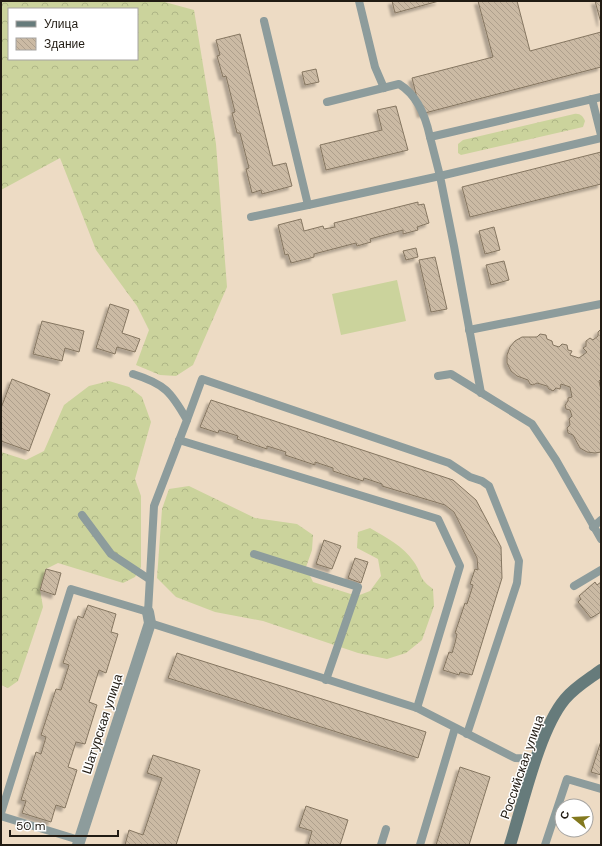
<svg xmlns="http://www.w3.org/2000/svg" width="602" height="846" viewBox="0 0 602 846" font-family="'DM Sans',sans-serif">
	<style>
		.forest { fill: url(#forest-crowns); fill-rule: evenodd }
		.garden { fill: #cbd39c }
		.building { fill: url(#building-back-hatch); stroke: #857661; filter: url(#shadow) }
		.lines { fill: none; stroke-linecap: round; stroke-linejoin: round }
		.lane { stroke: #8d9c9c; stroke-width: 8 }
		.street { stroke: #8d9c9c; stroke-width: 12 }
		.secondary { stroke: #667b7b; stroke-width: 12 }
		.labels { text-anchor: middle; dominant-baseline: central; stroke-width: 3; stroke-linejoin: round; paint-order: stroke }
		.street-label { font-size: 13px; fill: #211b13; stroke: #fff }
	</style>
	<defs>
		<pattern id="forest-crowns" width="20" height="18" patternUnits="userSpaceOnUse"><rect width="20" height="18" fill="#cbd39c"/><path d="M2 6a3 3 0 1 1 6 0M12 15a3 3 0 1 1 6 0" fill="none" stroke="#aeb586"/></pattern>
		<pattern id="building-back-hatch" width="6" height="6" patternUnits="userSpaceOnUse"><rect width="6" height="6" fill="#cbbaa4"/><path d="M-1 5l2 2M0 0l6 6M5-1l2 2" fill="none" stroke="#ae9f8c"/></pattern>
		<filter id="shadow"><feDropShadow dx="-3.5" dy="3.5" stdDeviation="1" flood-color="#0004"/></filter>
	</defs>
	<rect width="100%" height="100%" fill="#eddbc4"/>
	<g class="forest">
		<path d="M1,1H161L194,10L216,144L227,287L193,365L176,376L160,375L136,365L149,330L137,306L96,250L60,158L1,190ZM9,9H137V59H9Z"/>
		<path d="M574,114C580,113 583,116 585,121L583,127L461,155L458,153V144L463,140Z"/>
		<polygon points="109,381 129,387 142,397 151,422 135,479 141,496 141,567 135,577 123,583 58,563 46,569 40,590 43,607 18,681 8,688 1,685 1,452 26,460 44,451 64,405 89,386"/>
		<path d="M189,486L255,518L297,524L313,535L312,550L306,567L313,582L357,596L370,591L381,576L378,559L357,548L358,532L370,528C387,538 403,546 414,562C423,575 417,577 433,589L434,606L422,640L406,653L387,659L358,653L263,621L215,612L176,597L157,578L162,509L169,489Z"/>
	</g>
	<polygon class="garden" points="397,280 406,321 341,335 332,294"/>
	<g class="building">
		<polygon points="392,1 439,1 395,13"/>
		<polygon points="478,1 517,1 530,51 601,32 601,67 421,114 412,78 493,57"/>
		<polygon points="595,1 601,1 601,23"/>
		<polygon points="240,34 273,166 286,163 292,186 262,194 261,190 252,193 246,169 249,168 240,133 237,133 232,113 235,112 226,76 223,77 217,56 220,55 216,40"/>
		<polygon points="316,69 319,82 305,85 302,72"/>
		<polygon points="396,106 408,150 326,170 320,145 382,130 377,110"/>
		<polygon points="601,152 601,184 470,217 462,187"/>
		<polygon points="418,202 418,205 424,204 429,223 417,227 418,230 403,234 403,230 370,239 371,242 357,246 356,243 314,254 314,257 291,263 288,254 285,255 278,225 301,219 304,231 323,226 324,229 335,227 334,223"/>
		<polygon points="494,227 500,250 485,254 479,231"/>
		<polygon points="416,248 418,257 406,260 403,251"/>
		<polygon points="435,257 447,309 431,312 419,260"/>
		<polygon points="504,261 509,280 491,285 486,265"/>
		<polygon points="110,304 129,310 122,333 140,339 135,352 117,347 115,354 96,348"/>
		<polygon points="42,321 84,331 79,352 65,348 62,361 33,354"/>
		<polygon points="601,329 601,379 599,381 601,390 601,452 595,453 587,452 580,448 573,435 568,433 567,428 570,425 569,419 572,416 570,410 566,409 565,405 568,401 568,398 572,397 570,387 561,384 560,389 556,388 553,391 549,389 547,386 537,383 533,385 530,384 528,380 517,376 511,371 507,363 507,355 510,347 515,341 522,337 537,337 540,334 546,335 547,339 552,341 553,345 559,347 562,344 567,345 568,350 572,351 570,355 579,358 587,352 583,348 586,346 586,341 590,338 593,340 598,336 598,332"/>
		<polygon points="12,379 50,394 29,451 1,441 1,408"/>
		<polygon points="211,400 453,480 476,500 501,547 502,578 472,675 460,672 459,675 443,670 449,652 452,653 455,643 457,634 455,633 465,603 467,604 473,585 470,584 475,569 478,570 477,558 454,512 445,505 382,486 382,484 364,478 363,481 333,471 333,468 315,462 315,465 285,455 286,452 267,446 267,449 237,439 238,436 219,430 218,433 200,427"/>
		<polygon points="324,540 341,546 332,569 316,564"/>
		<polygon points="355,558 368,562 361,583 348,578"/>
		<polygon points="46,569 61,573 55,595 40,590"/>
		<polygon points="595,582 597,585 601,582 601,612 591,618 578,602 581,599 579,596"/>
		<polygon points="88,605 116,614 111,632 118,634 106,673 99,670 89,702 97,705 85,744 76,742 68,767 77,770 65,808 56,805 51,822 22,813 26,801 21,800 36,752 41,754 46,737 41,735 56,689 61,690 69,665 63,663 78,616 83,618"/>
		<polygon points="177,653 426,732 418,758 168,678"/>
		<polygon points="601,741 601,775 591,772"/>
		<polygon points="153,755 200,770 176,845 125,845 129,830 143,835 162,778 147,773"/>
		<polygon points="460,767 490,777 469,845 436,845"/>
		<polygon points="306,806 348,820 340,845 308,845 312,831 299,827"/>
	</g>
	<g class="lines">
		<g class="lane">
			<polyline points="359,1 375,67 384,88"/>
			<polyline points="264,21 308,205 440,176 430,137 601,97"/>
			<polyline points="592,99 601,135"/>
			<path d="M327,102L399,84C417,95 426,118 430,137"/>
			<polyline points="251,217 308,205"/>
			<polyline points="469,330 601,304"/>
			<polyline points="438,376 451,374 532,424 556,460 601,539"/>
			<polyline points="481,393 454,246 440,176 601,138"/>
			<polyline points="187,420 202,379 449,463 470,477 482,481 489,486 519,561 517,583 467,734"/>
			<polyline points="179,440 438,519 460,566 417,708"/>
			<polyline points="82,515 111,554 149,579"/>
			<polyline points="593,527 601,520"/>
			<polyline points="254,554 358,587 326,680"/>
			<polyline points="574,586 601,570"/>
			<polyline points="150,623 417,708 515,758 537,759"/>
			<path d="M1,813L71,589L148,612L154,506L187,420C171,392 165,384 133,374"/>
			<polyline points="1,816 79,840"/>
			<polyline points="381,845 386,829"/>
			<polyline points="420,845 455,728"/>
			<polyline points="545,845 567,779 601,789"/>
		</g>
		<polyline class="street" points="78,845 150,623 148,612"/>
		<path class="secondary" d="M510,845C523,804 539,730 565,699C575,687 589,679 601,670"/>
	</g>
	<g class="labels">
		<g class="street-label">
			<text transform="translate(102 724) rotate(-72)">Шатурская улица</text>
			<text transform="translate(522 767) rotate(-71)">Российская улица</text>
		</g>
	</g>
	<rect width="602" height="846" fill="none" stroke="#211b13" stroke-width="4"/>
	<rect x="8" y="8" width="130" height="52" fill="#ffffff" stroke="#a6a4a1"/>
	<rect x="16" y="21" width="20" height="6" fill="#667b7b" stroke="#a6a4a1"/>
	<text x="44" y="28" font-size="12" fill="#211b13">Улица</text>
	<rect x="16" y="38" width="20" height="12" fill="url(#building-back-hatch)" stroke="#a6a4a1"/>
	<text x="44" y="48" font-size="12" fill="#211b13">Здание</text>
	<g transform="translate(574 818) rotate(288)"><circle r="19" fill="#ffffff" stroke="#a6a4a1"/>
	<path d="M0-3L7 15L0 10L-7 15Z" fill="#83791e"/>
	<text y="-6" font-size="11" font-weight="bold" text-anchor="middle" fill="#211b13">С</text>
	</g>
	<path d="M10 830v6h108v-6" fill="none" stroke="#211b13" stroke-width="2"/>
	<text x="16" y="830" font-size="12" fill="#211b13" stroke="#ffffff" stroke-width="3" paint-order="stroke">50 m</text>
</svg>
